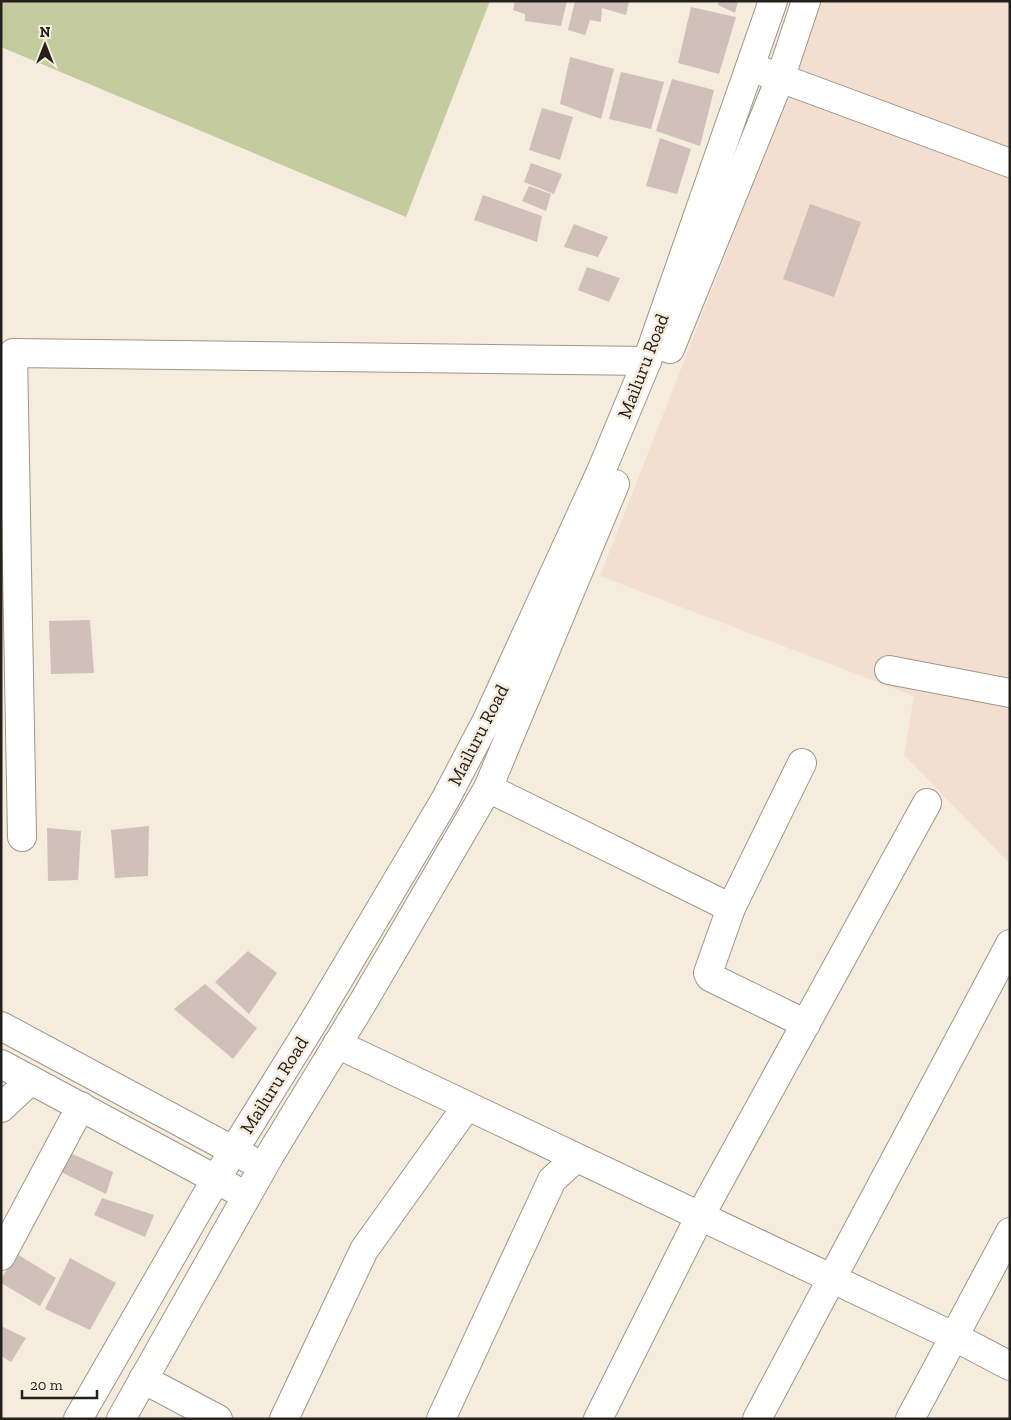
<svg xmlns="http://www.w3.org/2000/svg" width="1011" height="1420" viewBox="0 0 1011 1420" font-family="'Zilla Slab',serif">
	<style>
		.education { fill: #f3dfd0 }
		.green { fill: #c4cb9f }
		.building { fill: #d1bfba }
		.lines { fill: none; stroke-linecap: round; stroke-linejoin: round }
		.minor-casing { stroke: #9e9688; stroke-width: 30 }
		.minor { stroke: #fff; stroke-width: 28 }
		.labels { text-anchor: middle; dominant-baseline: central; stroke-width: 5; stroke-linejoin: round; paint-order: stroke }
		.street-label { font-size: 19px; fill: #24211c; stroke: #f5ecdd }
	</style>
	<rect width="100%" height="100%" fill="#f5ecdd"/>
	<polygon class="education" points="819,1 1010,1 1010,864 904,755 914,696 600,576 772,136"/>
	<polygon class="green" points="1,1 490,1 406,217 1,47"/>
	<g class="building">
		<polygon points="515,1 567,1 561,26 525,21 525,14 513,10"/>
		<polygon points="575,1 629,1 626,15 602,8 601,22 590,20 585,35 568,30"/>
		<polygon points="719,1 738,1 735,13 718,5"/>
		<polygon points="691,7 736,17 719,74 678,63"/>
		<polygon points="570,57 614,69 601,119 560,104"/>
		<polygon points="621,72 664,82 651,129 609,119"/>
		<polygon points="672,79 714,90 700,146 656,131"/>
		<polygon points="542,108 573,117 560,160 529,150"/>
		<polygon points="660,138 691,149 677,194 646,186"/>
		<polygon points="531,163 562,174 554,194 524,182"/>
		<polygon points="529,186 551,194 546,211 522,201"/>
		<polygon points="483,195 542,216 537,242 474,220"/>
		<polygon points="810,204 861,222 834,297 783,279"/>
		<polygon points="574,224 608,237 598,257 564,247"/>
		<polygon points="587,267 620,278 609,302 578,290"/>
		<polygon points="90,620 94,673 51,674 49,621"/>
		<polygon points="149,826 148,876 115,878 111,830"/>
		<polygon points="47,828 81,831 78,880 48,881"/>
		<polygon points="248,951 277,973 249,1014 215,982"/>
		<polygon points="205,984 257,1028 233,1059 174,1009"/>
		<polygon points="68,1152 113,1172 106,1194 59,1171"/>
		<polygon points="102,1198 154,1215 145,1237 94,1215"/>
		<polygon points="17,1254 56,1278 40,1306 1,1283 1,1279"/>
		<polygon points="70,1258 116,1283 90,1330 45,1309"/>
		<polygon points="1,1326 26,1338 11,1362 1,1356"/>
	</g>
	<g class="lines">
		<g class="minor-casing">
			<g id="minor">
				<polyline points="764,72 1010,163"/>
				<polyline points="670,349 781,76 806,1"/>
				<polyline points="889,670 1010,693"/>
				<polyline points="802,763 731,908 708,973 710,977 806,1024"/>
				<polyline points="488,788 731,908"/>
				<polyline points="22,837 13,353 647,361"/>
				<polyline points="1,1026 249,1159"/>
				<polyline points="337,1044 953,1336 1010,1366"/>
				<polyline points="1,1064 232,1188"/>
				<polyline points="1,1108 31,1080"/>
				<polyline points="1,1256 81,1106"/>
				<polyline points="143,1379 218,1419"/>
				<polyline points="78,1419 216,1179 314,1021 445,800 487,720 602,469 647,361 773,1"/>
				<polyline points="121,1419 270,1155 363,1002 488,788 615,484"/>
				<polyline points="284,1419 364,1250 467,1106"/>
				<polyline points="441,1419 552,1180 576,1158"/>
				<polyline points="598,1419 700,1216 927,803"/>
				<polyline points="757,1419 1010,944"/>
				<polyline points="910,1419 1010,1232"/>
			</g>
		</g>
		<use href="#minor" class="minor"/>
	</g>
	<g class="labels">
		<g class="street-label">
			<text transform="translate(643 366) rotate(-69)">Mailuru Road</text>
			<text transform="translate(478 735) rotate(-63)">Mailuru Road</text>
			<text transform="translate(274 1085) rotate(-58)">Mailuru Road</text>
		</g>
	</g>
	<rect width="1011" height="1420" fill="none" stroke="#24211c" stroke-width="5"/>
	<g transform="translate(45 45)" stroke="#f5ecdd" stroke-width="4" paint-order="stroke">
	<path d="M0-4L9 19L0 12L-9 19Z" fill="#24211c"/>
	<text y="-8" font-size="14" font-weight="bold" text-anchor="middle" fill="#24211c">N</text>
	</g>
	<path d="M22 1390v8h75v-8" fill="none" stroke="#24211c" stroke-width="2.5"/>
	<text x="30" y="1390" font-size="15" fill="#24211c" stroke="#f5ecdd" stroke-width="4" paint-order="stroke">20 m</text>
</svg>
